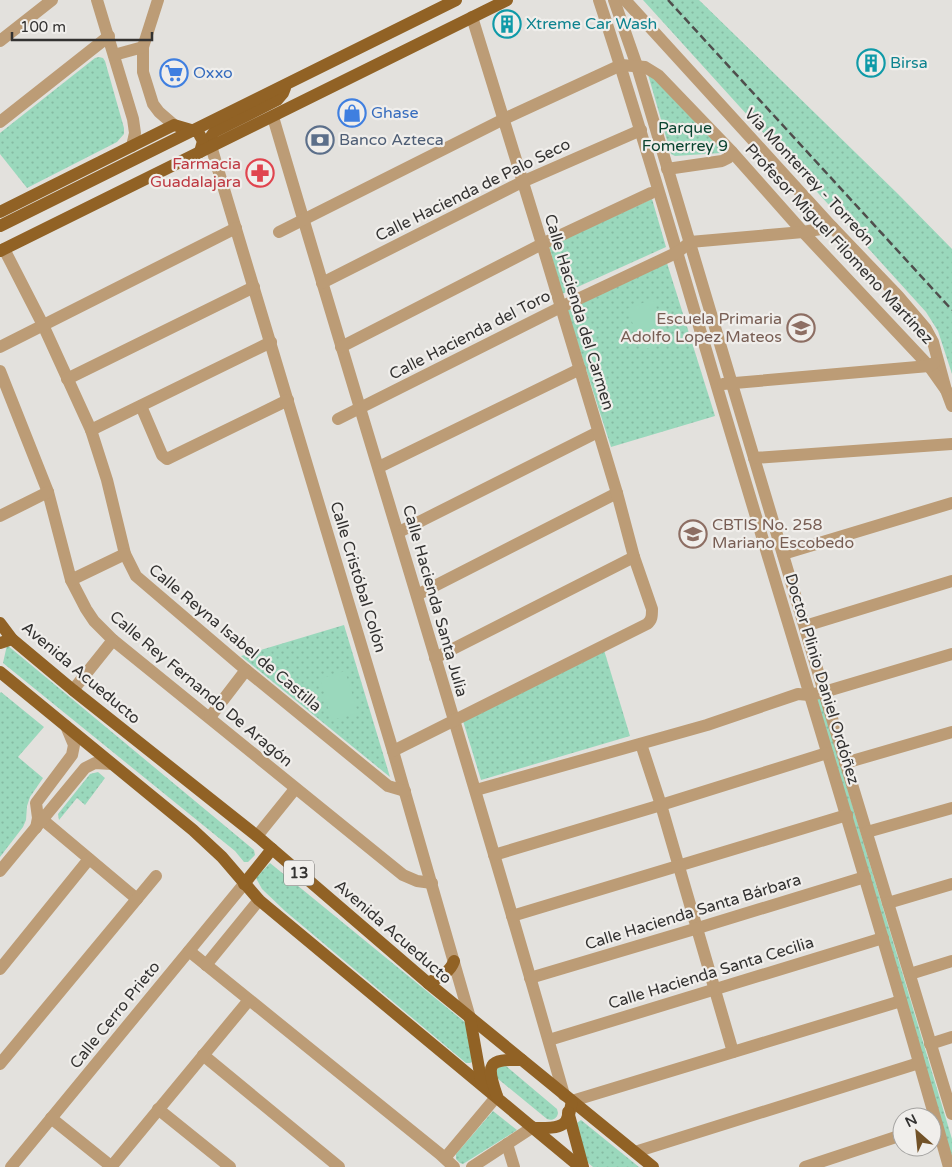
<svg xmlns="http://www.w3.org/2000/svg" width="952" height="1167" viewBox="0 0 952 1167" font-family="'Varela Round',sans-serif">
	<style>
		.green { fill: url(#green-dots) }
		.pitch { fill: #9ad8bc }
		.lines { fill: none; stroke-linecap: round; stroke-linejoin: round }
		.minor { stroke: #bc9c76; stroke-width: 12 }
		.major { stroke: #916225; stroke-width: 12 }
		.rail { stroke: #4f4e4c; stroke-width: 2.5; stroke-dasharray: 8 4; stroke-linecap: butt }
		.labels { text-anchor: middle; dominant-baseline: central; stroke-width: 4.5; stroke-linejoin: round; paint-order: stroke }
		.shield { fill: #f0eeeb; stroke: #6c6a69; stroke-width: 1 }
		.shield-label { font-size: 15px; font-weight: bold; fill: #333231 }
		.culture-label { font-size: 16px; fill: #0d838f; stroke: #f0eeeb; text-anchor: start }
		.shop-label { font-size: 16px; fill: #366cbe; stroke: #f0eeeb; text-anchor: start }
		.park-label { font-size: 16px; fill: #0a4430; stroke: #f0eeeb }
		.service-label { font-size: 16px; fill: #4e5e75; stroke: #f0eeeb; text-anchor: start }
		.health-label { font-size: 16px; fill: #be3a42; stroke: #f0eeeb; text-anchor: end }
		.street-label { font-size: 16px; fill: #333231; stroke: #f0eeeb }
		.education-label { font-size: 16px; fill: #785e54; stroke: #f0eeeb; text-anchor: end }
	</style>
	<defs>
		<pattern id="green-dots" width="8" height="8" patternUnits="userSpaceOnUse" patternTransform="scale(1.25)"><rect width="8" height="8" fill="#9ad8bc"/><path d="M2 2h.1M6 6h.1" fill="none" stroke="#85baa2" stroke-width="1.8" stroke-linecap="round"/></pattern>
	</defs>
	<rect width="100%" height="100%" fill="#e3e1dd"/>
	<g class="green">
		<polygon points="643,0 699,0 898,194 952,249 952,374 938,331 926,312"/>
		<polygon points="99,57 103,58 105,61 124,128 124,134 117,142 27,188 0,154 0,133 95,58"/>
		<polygon points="647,71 721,149 721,153 675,156 671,154"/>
		<polygon points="652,199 666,247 562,294 549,246"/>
		<polygon points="667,263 715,416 611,447 566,307"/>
		<polygon points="344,625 390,777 241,656"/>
		<polygon points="7,645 254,850 255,855 248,862 244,862 235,851 3,663"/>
		<polygon points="604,650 630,736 481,780 463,721"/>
		<polygon points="1,692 44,727 18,757 43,778 30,797 27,806 26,820 23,827 0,857 0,693"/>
		<polygon points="816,696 820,697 952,1139 952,1158"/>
		<polygon points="98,772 105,778 85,805 77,798 59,820 58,814 90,774"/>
		<polygon points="270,863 467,1024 472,1062 470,1063 466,1063 285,911 262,889 256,878"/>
		<path d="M506,1066L557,1109L558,1113C557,1119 552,1121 547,1119L497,1078L496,1071L499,1067Z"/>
		<polygon points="493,1111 517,1130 463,1164 460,1163 456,1159 456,1154"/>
		<polygon points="581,1120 639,1167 593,1167 587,1162 577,1123"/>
	</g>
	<g class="pitch">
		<polygon points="653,299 669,340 643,350 627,309"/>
		<polygon points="345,671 358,713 332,720 320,679"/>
	</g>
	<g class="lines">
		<g class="minor">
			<polyline points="97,0 133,119 135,133 132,146"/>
			<polyline points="158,0 143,47 143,72 153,104 159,112 174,125"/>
			<path d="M599,0C649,151 692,305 738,457C809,693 882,929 949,1167"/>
			<polyline points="614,0 637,66 824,692 952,1114"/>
			<polyline points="625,0 832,227 898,296 926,329 933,342 946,390 952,406"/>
			<polyline points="0,41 52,0"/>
			<polyline points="114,55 143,47"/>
			<path d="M273,117C369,443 471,767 564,1095"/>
			<polyline points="0,122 109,36"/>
			<polyline points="211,146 393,751 470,1018"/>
			<polyline points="667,169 722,161 728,158 732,152"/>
			<polyline points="279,232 504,119 621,65 645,67 658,75 732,152 803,232 929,366 946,390"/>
			<polyline points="4,249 43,325 91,430 107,480 125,554 136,576 246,670 388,786 405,791"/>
			<polyline points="322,283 522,182 641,130"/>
			<polyline points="0,347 236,228"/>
			<polyline points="341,347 542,244 651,193"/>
			<polyline points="0,371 48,492 71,580 86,609 94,621 113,640 403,875 417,881 432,883"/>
			<polyline points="67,379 254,287"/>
			<polyline points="723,384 929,366 934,363"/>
			<polyline points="141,406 162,455 167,459 288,400"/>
			<polyline points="338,419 561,307 678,252 690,242 803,232 832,227"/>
			<polyline points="91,430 271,342"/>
			<polyline points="754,458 952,444"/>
			<polyline points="379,467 580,369"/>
			<polyline points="0,516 48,492"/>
			<polyline points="399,532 598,432"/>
			<polyline points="783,554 952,503"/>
			<polyline points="71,580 125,554"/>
			<polyline points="417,595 617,493"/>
			<polyline points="805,626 952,581"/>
			<polyline points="435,658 634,557"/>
			<polyline points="73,690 113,640"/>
			<polyline points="210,717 246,670"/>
			<polyline points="641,744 661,805 733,1052"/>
			<path d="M393,751L647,624C652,620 652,616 652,609L634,557L617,493L542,244L472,17"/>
			<polyline points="845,763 952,732"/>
			<polyline points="476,790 707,725 798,694 809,695 824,692 952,654"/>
			<polyline points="43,820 137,899"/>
			<polyline points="36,828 38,818 36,803 72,755 74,745 66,726"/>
			<polyline points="867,832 952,808"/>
			<polyline points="257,836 295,789"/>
			<polyline points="494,855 661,805 827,753"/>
			<polyline points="0,871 85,768 95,763 112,764"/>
			<polyline points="888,903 952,884"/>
			<polyline points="512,916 847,815"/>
			<polyline points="189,951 440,1154 454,1167"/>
			<polyline points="206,965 259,900"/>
			<polyline points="0,969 89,859"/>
			<polyline points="910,974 952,961"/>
			<polyline points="530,978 698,928 865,877"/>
			<polyline points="549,1040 883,938"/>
			<polyline points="930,1044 952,1037"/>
			<polyline points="203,1055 339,1167"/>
			<polyline points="0,1064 156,876"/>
			<polyline points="572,1101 901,1001"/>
			<polyline points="158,1109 230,1167"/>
			<polyline points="51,1118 112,1167"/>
			<polyline points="507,1144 514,1167"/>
			<polyline points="635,1152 919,1063"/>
			<polyline points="445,1158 497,1096"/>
			<polyline points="11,1167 244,884"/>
			<polyline points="111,1167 249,1000"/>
			<polyline points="472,1167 533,1127"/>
			<polyline points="805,1167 902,1135"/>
		</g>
		<g class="major">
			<polyline points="211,146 210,138 214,132 277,100 283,93 285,88"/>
			<polyline points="0,212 174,125 198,132 203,141 200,152"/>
			<polyline points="0,226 456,0"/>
			<polyline points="0,251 507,0"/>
			<polyline points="0,623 12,639 73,690 257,836 428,983 653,1167"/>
			<polyline points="0,643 12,639"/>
			<polyline points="0,672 193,830 222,857 259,900 580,1167"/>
			<polyline points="244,884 272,849"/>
			<path d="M428,983C438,978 450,973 454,961"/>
			<polyline points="470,1018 482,1085"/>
			<path d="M497,1096C486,1064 487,1059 522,1060"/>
			<polyline points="572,1101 569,1115 583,1167"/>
			<path d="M534,1128C547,1128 570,1130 568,1112"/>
		</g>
		<polyline class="rail" points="668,0 952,310"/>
	</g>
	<defs>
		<g id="building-ring" transform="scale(1.4375)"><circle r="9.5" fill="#f0eeeb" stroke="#0f9aa8" stroke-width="1.5"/><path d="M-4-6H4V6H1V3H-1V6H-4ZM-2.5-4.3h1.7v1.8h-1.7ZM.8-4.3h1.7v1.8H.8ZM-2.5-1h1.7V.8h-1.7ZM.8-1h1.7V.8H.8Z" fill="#0f9aa8"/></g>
		<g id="supermarket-ring" transform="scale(1.4375)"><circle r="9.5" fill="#f0eeeb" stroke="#3f7fe0" stroke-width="1.5"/><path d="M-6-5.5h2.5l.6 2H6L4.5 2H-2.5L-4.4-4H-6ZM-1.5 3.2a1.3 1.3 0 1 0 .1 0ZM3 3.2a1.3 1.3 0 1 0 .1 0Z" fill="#3f7fe0"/></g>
		<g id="shop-ring" transform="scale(1.4375)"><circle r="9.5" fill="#f0eeeb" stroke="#3f7fe0" stroke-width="1.5"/><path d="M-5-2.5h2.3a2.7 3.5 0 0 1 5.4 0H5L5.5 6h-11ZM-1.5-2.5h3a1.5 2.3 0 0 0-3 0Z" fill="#3f7fe0"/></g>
		<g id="bank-ring" transform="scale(1.4375)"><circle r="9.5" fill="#f0eeeb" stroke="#5c6f8a" stroke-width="1.5"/><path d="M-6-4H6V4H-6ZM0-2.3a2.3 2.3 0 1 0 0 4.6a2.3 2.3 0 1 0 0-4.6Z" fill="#5c6f8a"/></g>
		<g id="pharmacy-ring" transform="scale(1.4375)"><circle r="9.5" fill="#f0eeeb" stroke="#e0444e" stroke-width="1.5"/><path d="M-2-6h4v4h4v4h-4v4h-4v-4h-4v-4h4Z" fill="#e0444e"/></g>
		<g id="school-ring" transform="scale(1.4375)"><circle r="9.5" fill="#f0eeeb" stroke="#8d6e63" stroke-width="1.5"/><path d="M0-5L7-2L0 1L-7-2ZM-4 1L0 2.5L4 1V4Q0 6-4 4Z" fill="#8d6e63"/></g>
		<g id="university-ring" transform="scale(1.4375)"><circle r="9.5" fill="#f0eeeb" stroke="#8d6e63" stroke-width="1.5"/><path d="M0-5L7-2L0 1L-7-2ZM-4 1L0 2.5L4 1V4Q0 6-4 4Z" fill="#8d6e63"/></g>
	</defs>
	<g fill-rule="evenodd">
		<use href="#building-ring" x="507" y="24"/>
		<use href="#building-ring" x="871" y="63"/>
		<use href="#supermarket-ring" x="174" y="73"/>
		<use href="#shop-ring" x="352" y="113"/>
		<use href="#bank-ring" x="320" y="140"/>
		<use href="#pharmacy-ring" x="260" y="173"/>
		<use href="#school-ring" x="801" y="328"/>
		<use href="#university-ring" x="693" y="534"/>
	</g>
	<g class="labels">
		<rect class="shield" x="284" y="860.5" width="30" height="25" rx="4"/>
		<g class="shield-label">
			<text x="299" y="873">13</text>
		</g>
		<g class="culture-label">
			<text x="526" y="24">Xtreme Car Wash</text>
			<text x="890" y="63">Birsa</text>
		</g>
		<g class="shop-label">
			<text x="193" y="73">Oxxo</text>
			<text x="371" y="113">Ghase</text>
		</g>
		<g class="park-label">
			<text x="685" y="128">Parque<tspan x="685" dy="18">Fomerrey 9</tspan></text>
		</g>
		<g class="service-label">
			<text x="339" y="140">Banco Azteca</text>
		</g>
		<g class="health-label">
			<text x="241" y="164">Farmacia<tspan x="241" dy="18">Guadalajara</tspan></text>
		</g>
		<g class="street-label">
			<text transform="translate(809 177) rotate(47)">Via Monterrey - Torreón</text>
			<text transform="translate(473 190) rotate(-26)">Calle Hacienda de Palo Seco</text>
			<text transform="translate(839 244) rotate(47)">Profesor Miguel Filomeno Martínez</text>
			<text transform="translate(579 312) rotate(73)">Calle Hacienda del Carmen</text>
			<text transform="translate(470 335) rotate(-27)">Calle Hacienda del Toro</text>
			<text transform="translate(358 577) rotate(73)">Calle Cristóbal Colón</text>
			<text transform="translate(435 601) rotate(74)">Calle Hacienda Santa Julia</text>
			<text transform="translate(235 638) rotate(40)">Calle Reyna Isabel de Castilla</text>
			<text transform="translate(81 673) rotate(40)">Avenida Acueducto</text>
			<text transform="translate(822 679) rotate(73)">Doctor Plinio Daniel Ordóñez</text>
			<text transform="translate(201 689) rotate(40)">Calle Rey Fernando De Aragón</text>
			<text transform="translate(693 912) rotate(-17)">Calle Hacienda Santa Bárbara</text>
			<text transform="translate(393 932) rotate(41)">Avenida Acueducto</text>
			<text transform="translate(711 973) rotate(-17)">Calle Hacienda Santa Cecilia</text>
			<text transform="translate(115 1015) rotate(-51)">Calle Cerro Prieto</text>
		</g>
		<g class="education-label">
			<text x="782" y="319">Escuela Primaria<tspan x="782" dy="18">Adolfo Lopez Mateos</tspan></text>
			<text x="712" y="525" text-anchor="start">CBTIS No. 258<tspan x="712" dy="18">Mariano Escobedo</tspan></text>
		</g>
	</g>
	<g transform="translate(917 1132) rotate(333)"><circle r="24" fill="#f0eeeb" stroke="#a4a3a1"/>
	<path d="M0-4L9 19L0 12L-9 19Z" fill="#725228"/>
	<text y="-8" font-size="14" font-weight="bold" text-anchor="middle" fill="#333231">N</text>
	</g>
	<path d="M12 32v8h140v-8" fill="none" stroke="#333231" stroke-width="2.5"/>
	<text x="20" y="32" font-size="15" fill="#333231" stroke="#f0eeeb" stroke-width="4" paint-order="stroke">100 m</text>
</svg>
